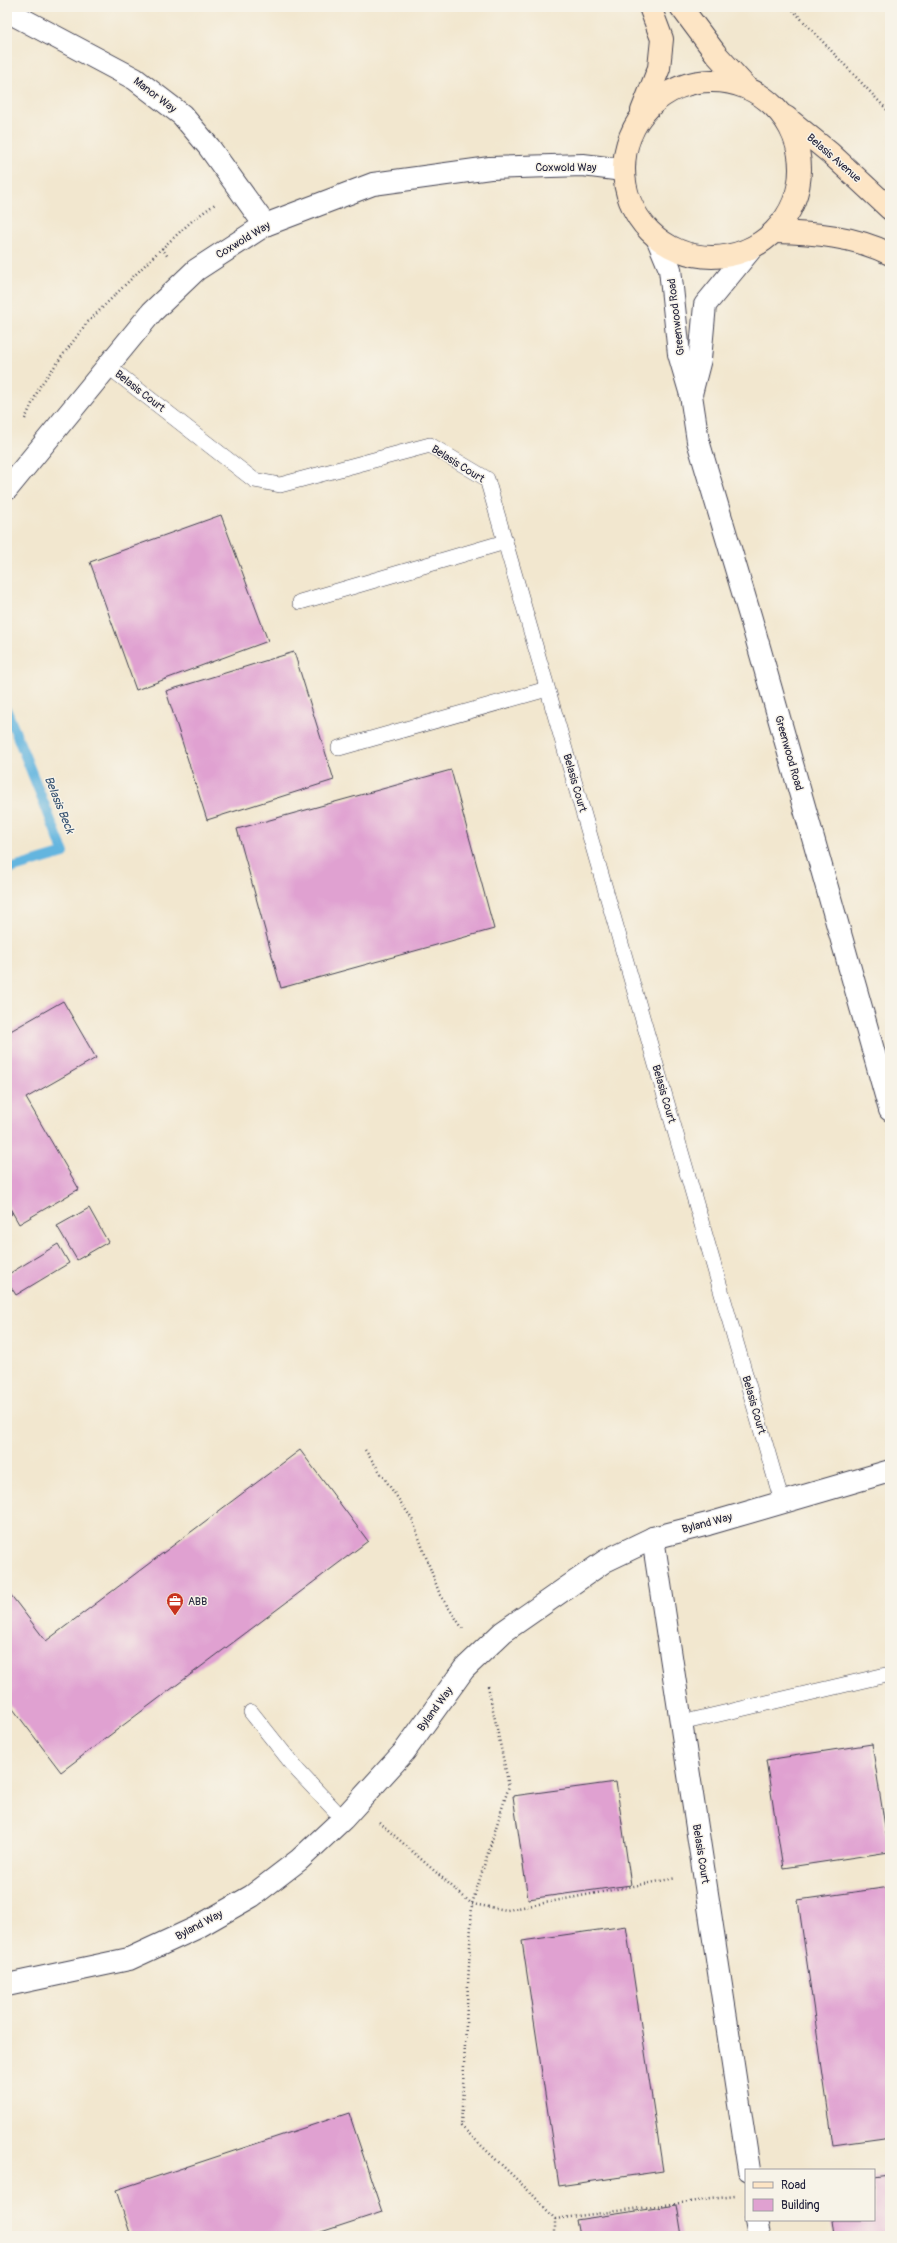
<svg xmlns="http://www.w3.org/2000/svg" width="897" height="2243" viewBox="0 0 897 2243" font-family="Pangolin,sans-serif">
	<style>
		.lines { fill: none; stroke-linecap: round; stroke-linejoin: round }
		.stream { stroke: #64b5df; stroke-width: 10 }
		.building { fill: #e0a1d1 }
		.service-casing { stroke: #414051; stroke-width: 16 }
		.minor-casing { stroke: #414051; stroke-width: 24 }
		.secondary-casing { stroke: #414051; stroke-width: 24 }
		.path { stroke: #414051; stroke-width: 2.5; stroke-dasharray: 1 3; stroke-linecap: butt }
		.service { stroke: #fff; stroke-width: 15 }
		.minor { stroke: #fff; stroke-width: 22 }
		.secondary { stroke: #fde5c5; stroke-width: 22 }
		.labels { text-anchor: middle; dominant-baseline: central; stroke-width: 3; stroke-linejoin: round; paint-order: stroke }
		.street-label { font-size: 11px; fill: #22223b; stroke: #f7f3e8 }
		.poi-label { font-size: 11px; fill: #22223b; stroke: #f7f3e8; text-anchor: start }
		.water-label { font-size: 12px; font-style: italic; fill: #395574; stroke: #f7f3e8 }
	</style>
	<rect width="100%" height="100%" fill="#f7f3e8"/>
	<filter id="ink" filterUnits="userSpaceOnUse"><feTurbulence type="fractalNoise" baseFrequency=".025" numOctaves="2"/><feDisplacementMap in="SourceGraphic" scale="8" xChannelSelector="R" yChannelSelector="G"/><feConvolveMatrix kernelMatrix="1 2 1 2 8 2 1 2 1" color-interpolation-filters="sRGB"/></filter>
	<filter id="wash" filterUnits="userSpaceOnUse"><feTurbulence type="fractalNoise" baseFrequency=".012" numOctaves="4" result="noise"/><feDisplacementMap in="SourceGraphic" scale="16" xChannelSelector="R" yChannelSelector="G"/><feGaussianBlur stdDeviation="0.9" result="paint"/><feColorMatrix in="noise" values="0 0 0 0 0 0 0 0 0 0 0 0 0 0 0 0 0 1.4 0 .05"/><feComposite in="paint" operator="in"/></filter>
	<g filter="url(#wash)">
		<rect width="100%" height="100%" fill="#f2e7cf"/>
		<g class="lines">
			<polyline class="stream" points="7,711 64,853 7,870"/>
		</g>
		<g id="blocks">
			<g class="building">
				<polygon points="221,515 268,641 136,690 90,562"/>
				<polygon points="294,652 334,780 207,820 166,691"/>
				<polygon points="451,770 494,929 281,988 237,829"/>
				<polygon points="63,1001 96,1058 26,1098 79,1189 19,1224 7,1203 7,1033"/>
				<polygon points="7,1205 12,1214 7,1217"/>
				<polygon points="89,1208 108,1242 77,1260 57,1226"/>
				<polygon points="58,1244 69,1263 16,1295 7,1281 7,1275"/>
				<polygon points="300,1450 368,1541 61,1772 7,1701 7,1590 46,1641"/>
				<polygon points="872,1744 889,1852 783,1868 766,1760"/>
				<polygon points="616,1782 631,1885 528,1899 513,1796"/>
				<polygon points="890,1887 890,2137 833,2145 798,1900"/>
				<polygon points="626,1926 663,2171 559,2186 522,1941"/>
				<polygon points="349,2113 382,2212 309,2236 131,2236 116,2190"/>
				<polygon points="890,2175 890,2236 834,2236 832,2220 874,2220 874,2177"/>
				<polygon points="677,2205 682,2236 579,2236 576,2220"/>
			</g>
		</g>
	</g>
	<g filter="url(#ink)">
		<use href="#blocks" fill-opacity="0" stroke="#414051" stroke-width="1"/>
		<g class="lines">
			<g class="service-casing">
				<g id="service">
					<polyline points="109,367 254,480 280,485 430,445 487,479 782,1502"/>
					<polyline points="300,602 505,542"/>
					<polyline points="339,748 547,689"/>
					<polyline points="251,1712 298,1771 343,1819"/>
					<polyline points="681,1723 890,1674"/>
				</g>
			</g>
			<g class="minor-casing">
				<g id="minor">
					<polyline points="7,11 135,79 182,115 209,147 265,225"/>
					<polyline points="658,240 670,269 679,354 691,395 698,441 751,619 890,1110"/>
					<polyline points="691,394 700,359 705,305 751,249"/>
					<polyline points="7,489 152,312 196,270 265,225 373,184 490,168 583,165 623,170"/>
					<polyline points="653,1538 749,2170"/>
					<polyline points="7,1985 129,1959 196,1928 252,1896 299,1860 343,1819 404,1752 464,1669 503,1632 605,1561 653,1538 708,1524 890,1471"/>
					<polyline points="756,2220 759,2236"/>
				</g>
			</g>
			<g class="secondary-casing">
				<g id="secondary">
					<polyline points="681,7 716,54 747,88"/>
					<circle cx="712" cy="169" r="88"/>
					<polyline points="642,111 659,68 662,39 650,7"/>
					<polyline points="786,117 830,153 890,209"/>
					<path d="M775,232C814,233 854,236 890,254"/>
				</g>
			</g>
			<g class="path">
				<polyline points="790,7 890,113"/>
				<polyline points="162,248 168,257"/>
				<polyline points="25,419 40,386 86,324 158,252 193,220 215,204"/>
				<polyline points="365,1450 412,1519 440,1595 463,1629"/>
				<polyline points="488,1686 509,1786 472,1904 461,2126 533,2195 555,2219 555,2236"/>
				<polyline points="379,1822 472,1904 507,1910 676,1878"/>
				<polyline points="555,2219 735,2196"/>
			</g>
			<use href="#service" class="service"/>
			<use href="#minor" class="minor"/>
			<use href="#secondary" class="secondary"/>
		</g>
	</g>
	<defs>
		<g id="office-pin" transform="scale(0.9)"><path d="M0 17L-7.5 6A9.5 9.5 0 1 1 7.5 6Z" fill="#c8321e" stroke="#f7f3e8"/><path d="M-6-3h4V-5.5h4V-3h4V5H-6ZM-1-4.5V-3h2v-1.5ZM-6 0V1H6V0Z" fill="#fff"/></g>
	</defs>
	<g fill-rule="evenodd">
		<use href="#office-pin" x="175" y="1601"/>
	</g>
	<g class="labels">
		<g class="street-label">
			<text transform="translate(155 95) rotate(37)">Manor Way</text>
			<text transform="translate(834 158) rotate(41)">Belasis Avenue</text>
			<text x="566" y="167">Coxwold Way</text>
			<text transform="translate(243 240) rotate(-31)">Coxwold Way</text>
			<text transform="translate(676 317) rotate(-97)">Greenwood Road</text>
			<text transform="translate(140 391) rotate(38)">Belasis Court</text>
			<text transform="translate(458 464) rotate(32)">Belasis Court</text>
			<text transform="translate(789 753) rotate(74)">Greenwood Road</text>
			<text transform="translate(575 783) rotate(74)">Belasis Court</text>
			<text transform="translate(664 1094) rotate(74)">Belasis Court</text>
			<text transform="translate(754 1405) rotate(74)">Belasis Court</text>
			<text transform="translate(707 1523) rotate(-15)">Byland Way</text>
			<text transform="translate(435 1709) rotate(-54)">Byland Way</text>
			<text transform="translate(701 1854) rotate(81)">Belasis Court</text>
			<text transform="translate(199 1925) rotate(-28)">Byland Way</text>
		</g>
		<g class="poi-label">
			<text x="188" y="1601">ABB</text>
		</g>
		<g class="water-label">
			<text transform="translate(59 805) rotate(68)">Belasis Beck</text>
		</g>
	</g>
	<rect width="897" height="2243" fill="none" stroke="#f7f3e8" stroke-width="24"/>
	<rect x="745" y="2169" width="130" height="52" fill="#f7f3e8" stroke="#a29fa3"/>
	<rect x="753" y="2182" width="20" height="6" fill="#fde5c5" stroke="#a29fa3"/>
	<text x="781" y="2189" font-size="12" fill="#22223b">Road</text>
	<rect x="753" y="2199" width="20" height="12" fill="#e0a1d1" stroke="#a29fa3"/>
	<text x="781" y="2209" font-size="12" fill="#22223b">Building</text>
</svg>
